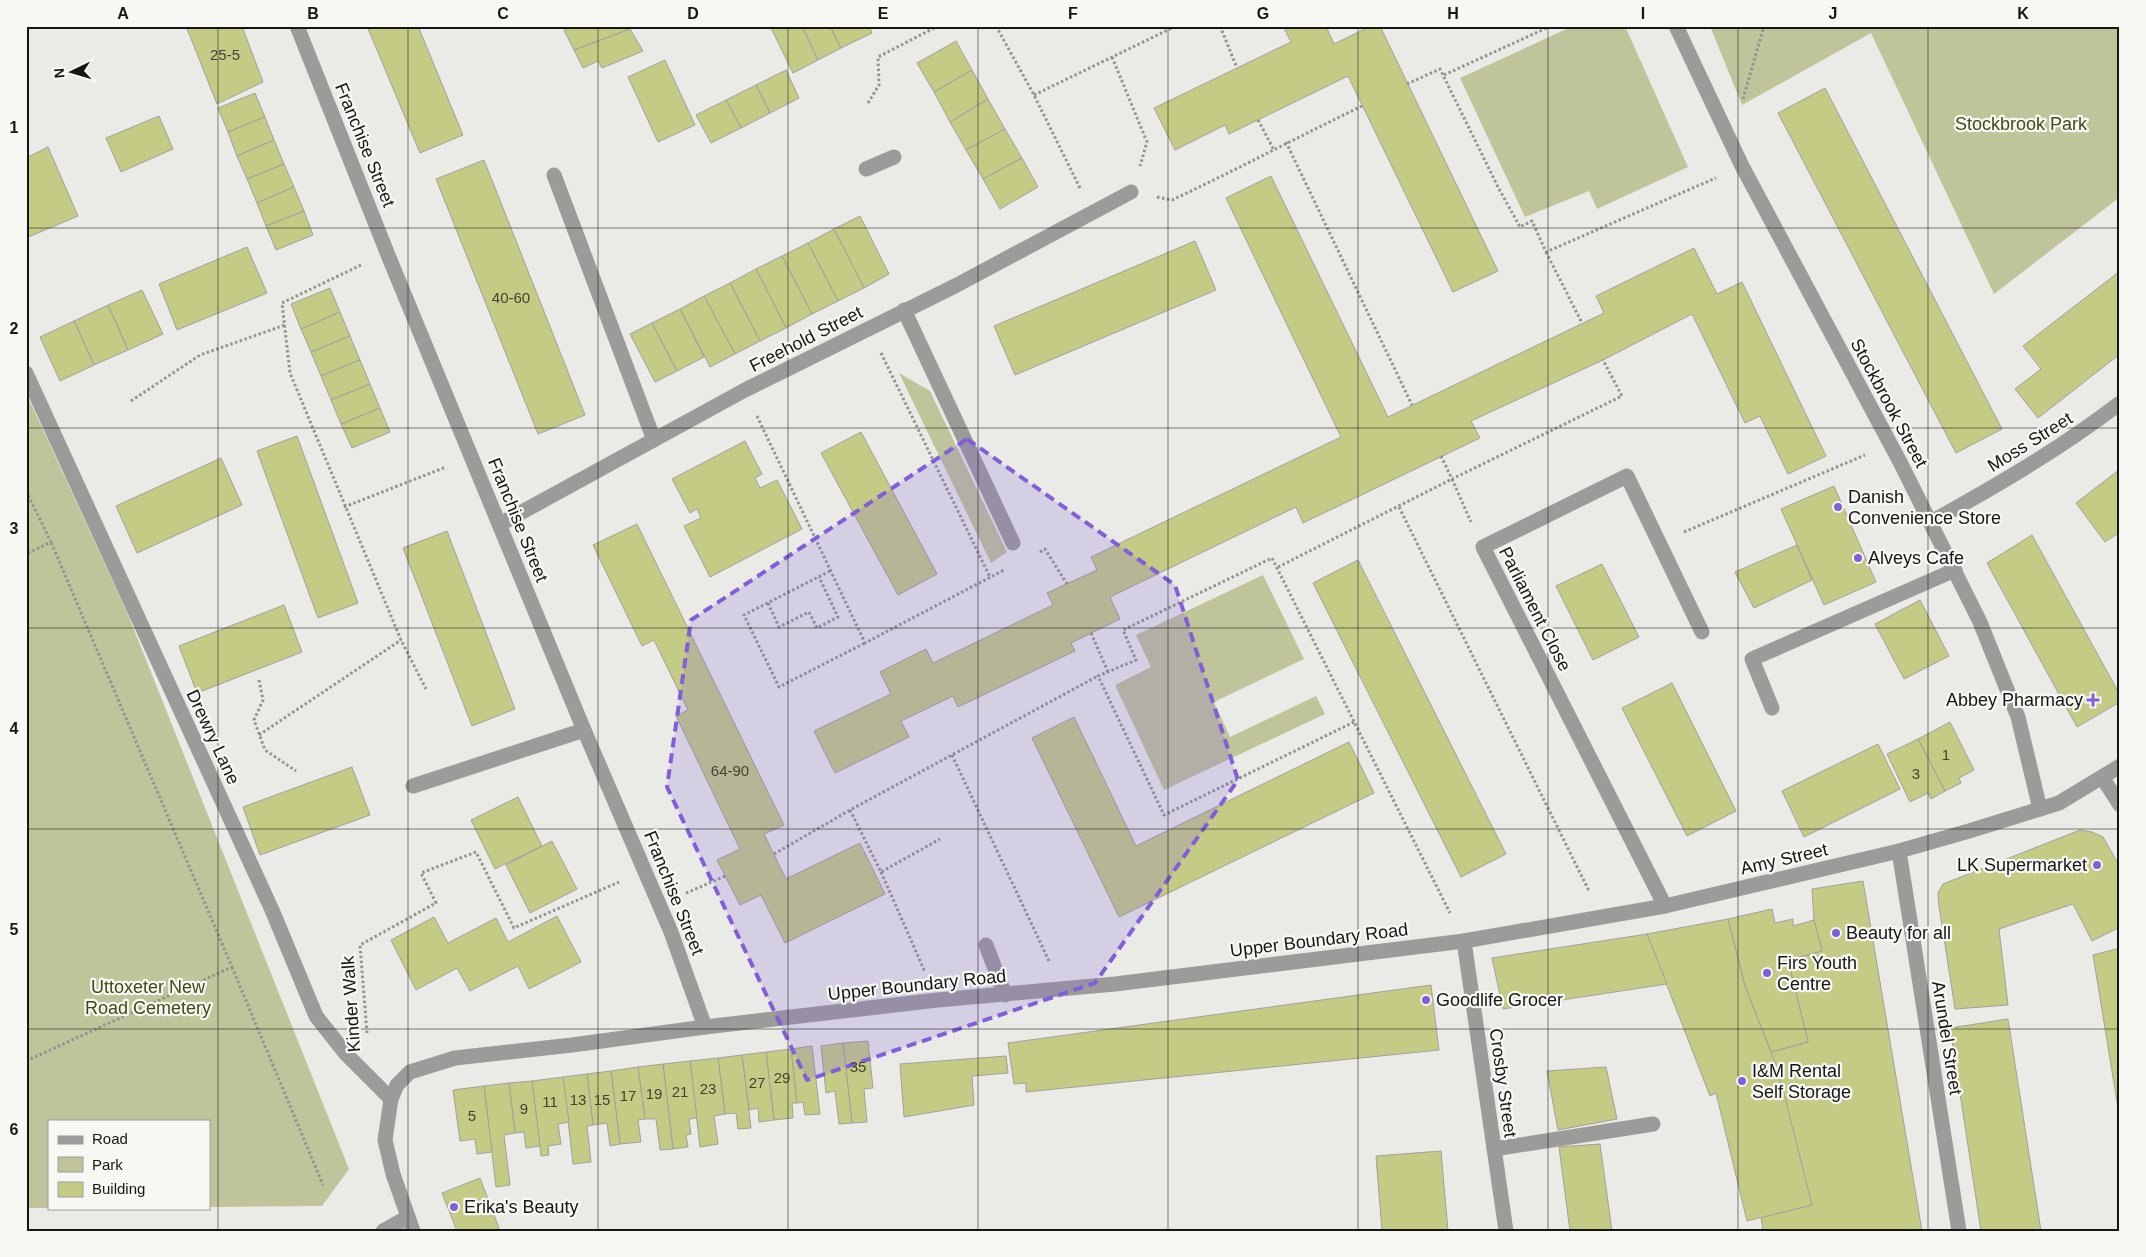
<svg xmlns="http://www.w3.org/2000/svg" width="2146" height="1257" viewBox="0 0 2146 1257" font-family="Helvetica,sans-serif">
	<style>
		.green { fill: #bfc49a }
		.building { fill: #c4cb85; stroke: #a1a19e }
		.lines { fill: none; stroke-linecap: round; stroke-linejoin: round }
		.path { stroke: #939491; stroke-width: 3; stroke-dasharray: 2.5 2.5; stroke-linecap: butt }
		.minor { stroke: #9b9b9a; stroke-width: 15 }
		.marked { fill: #825ed9; fill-opacity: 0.2; stroke: #825ed9; stroke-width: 4; stroke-dasharray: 10 6; stroke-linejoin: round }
		.grid { fill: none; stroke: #161715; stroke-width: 1; stroke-opacity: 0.55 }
		.poi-dot { fill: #825ed9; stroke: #f7f8f4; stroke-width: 2 }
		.labels { text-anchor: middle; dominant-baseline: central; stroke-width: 4.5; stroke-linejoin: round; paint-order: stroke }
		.number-label { font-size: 15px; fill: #424431 }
		.park-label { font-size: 18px; fill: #464915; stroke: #f7f8f4 }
		.street-label { font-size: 18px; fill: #161715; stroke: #f7f8f4 }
		.poi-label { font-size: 18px; fill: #161715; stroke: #f7f8f4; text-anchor: start }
		.neatline { fill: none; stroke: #161715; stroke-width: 2 }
		.grid-label { font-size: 16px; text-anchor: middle; font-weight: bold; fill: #161715 }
	</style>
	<rect width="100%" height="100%" fill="#eaebe7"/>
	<g class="green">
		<polygon points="1573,26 1625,26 1688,167 1597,209 1589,191 1525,217 1460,78"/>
		<polygon points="1710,26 2120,26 2120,197 1994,294 1871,33 1742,105"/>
		<polygon points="899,373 930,391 1007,552 991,563"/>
		<polygon points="26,393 127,612 349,1169 322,1206 209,1207 209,1121 49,1121 49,1208 26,1208"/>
		<polygon points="1263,575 1304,659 1214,702 1230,737 1316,696 1325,714 1164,790 1115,685 1151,667 1136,635"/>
	</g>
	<g class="building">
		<polygon points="186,26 242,26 263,82 217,104"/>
		<polygon points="367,26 418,26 463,135 420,153"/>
		<polygon points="573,26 629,26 630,29 574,50 564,30"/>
		<polygon points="770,26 802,26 818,60 793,73"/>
		<polygon points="802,26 830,26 841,48 818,60"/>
		<polygon points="830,26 869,26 872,33 841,48"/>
		<polygon points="1283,26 1326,26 1334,44 1371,26 1380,26 1498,271 1453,292 1348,76 1229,134 1225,125 1175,150 1154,108 1291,42"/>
		<polygon points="630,29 643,51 602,68 598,61 583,68 574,50"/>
		<polygon points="956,41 972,70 934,92 917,63"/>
		<polygon points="665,60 695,125 658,142 628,77"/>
		<polygon points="786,70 799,98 770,113 756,85"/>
		<polygon points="972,70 988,99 950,122 934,92"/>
		<polygon points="756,85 770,113 741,128 726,100"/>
		<polygon points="1825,88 2002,429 1956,453 1778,113"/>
		<polygon points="255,93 265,117 228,132 218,108"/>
		<polygon points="988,99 1005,129 966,150 950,122"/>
		<polygon points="726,100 741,128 711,143 696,115"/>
		<polygon points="159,116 173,149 121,172 106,138"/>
		<polygon points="265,117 274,140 237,156 228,132"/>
		<polygon points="1005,129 1022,158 983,179 966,150"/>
		<polygon points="274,140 284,164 247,179 237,156"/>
		<polygon points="48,147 78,216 26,238 26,158"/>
		<polygon points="1022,158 1038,187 1000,209 983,179"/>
		<polygon points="484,160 585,415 538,434 436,179"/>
		<polygon points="284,164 294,187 257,203 247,179"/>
		<polygon points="1271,176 1388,417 1604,313 1596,296 1694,248 1717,294 1742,282 1826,456 1788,474 1760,416 1745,423 1692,314 1603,360 1471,421 1480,438 1303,523 1296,507 1110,597 1120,619 1071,643 1075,651 958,707 953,696 901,721 909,737 835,773 814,731 891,694 880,672 926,649 933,663 1053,605 1047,593 1097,570 1091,557 1341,437 1226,198"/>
		<polygon points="294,187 304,211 266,226 257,203"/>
		<polygon points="304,211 313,235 276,250 266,226"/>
		<polygon points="860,216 889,274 864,288 834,229"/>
		<polygon points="834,229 864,288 838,301 808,243"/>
		<polygon points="1195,241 1216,290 1015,375 994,326"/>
		<polygon points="808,243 838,301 812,314 782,256"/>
		<polygon points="247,247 267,293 177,330 159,284"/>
		<polygon points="782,256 812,314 786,328 756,269"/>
		<polygon points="756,269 786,328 760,341 730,283"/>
		<polygon points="2120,271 2120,354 2038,418 2015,389 2041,369 2023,346"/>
		<polygon points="730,283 760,341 735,354 704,296"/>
		<polygon points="330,288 340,312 301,329 291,304"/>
		<polygon points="142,290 163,334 128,350 108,305"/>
		<polygon points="704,296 735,354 710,367 680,309"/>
		<polygon points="108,305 128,350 94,365 74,321"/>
		<polygon points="680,309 704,357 677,371 652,323"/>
		<polygon points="340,312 350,336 311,352 301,329"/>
		<polygon points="74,321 94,365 60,381 40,337"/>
		<polygon points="652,323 677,371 655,382 630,334"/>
		<polygon points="350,336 360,360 321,376 311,352"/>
		<polygon points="360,360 370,384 331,400 321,376"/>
		<polygon points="370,384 380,408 341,424 331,400"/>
		<polygon points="380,408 390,432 352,448 341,424"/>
		<polygon points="861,432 937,574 898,595 821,453"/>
		<polygon points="297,436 358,603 318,618 257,451"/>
		<polygon points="745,441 762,474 755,478 760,488 777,480 802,529 710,577 684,526 701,518 697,509 690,513 672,479"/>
		<polygon points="221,458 242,505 137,553 116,506"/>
		<polygon points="2120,469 2120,532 2105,542 2076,503"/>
		<polygon points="1834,486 1876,582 1824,605 1781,509"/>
		<polygon points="637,524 784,825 764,834 786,879 860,843 885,894 785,943 761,895 740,905 717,860 740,849 676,716 688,710 654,640 642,646 593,545"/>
		<polygon points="447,531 515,709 472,726 403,548"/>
		<polygon points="2032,535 2120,695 2120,702 2077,727 1987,563"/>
		<polygon points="1797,545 1812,580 1754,608 1735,572"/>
		<polygon points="1358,560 1506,854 1461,877 1313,583"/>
		<polygon points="1602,564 1639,637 1593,660 1556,586"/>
		<polygon points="1920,600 1949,656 1904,679 1875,624"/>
		<polygon points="284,605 302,652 197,693 179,646"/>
		<polygon points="1672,683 1736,811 1687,836 1622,708"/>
		<polygon points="1074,717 1136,846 1349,742 1374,793 1119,917 1032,738"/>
		<polygon points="1950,722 1974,770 1959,778 1961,783 1945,791 1918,739"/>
		<polygon points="1918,739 1945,791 1931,799 1928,793 1910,802 1887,754"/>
		<polygon points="1878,744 1900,789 1804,837 1782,791"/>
		<polygon points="352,767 370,815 260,855 243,807"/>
		<polygon points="518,797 542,846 495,869 471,820"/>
		<polygon points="2080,830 2092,832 2103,837 2120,867 2120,927 2092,941 2073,904 1999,929 2008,1005 1955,1009 1939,906 1938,893 1943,884"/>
		<polygon points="552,841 577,889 530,913 506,865"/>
		<polygon points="1863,881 1922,1231 1763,1231 1761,1217 1812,1205 1771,1052 1808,1042 1788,960 1822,951 1814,920 1812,889"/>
		<polygon points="1772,909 1775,923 1793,919 1793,926 1814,920 1822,951 1788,960 1808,1042 1771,1052 1745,986 1728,919"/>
		<polygon points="557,916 581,962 529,989 518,966 470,991 457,968 416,990 391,940 434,917 448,943 496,918 508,942"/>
		<polygon points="1728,919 1745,986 1778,1070 1812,1205 1747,1221 1716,1093 1710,1096 1647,934"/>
		<polygon points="1647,934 1667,984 1503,1009 1492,958"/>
		<polygon points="2120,948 2120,1120 2093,955"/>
		<polygon points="1431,985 1439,1050 1026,1092 1026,1083 1014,1084 1008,1043"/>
		<polygon points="2008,1019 2041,1231 1981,1231 1950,1028"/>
		<polygon points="868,1041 873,1088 864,1089 867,1122 852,1123 843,1043"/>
		<polygon points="843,1043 852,1123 839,1124 835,1091 826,1093 821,1046"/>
		<polygon points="812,1046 820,1114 805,1115 803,1102 797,1103 791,1049"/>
		<polygon points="791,1049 797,1103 792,1103 793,1118 774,1120 766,1052"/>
		<polygon points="766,1052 774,1120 759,1122 758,1108 749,1110 742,1055"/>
		<polygon points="742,1055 751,1128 738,1129 736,1113 725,1114 718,1058"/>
		<polygon points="1006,1056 1008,1073 972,1076 974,1105 904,1117 900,1064"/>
		<polygon points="718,1058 725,1114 714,1116 718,1144 700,1147 690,1061"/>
		<polygon points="690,1061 697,1118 689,1119 691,1134 686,1135 688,1147 673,1149 663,1064"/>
		<polygon points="663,1064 673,1149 660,1150 656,1119 645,1119 638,1067"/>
		<polygon points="638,1067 645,1119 638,1120 641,1142 620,1144 611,1071"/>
		<polygon points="1606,1067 1617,1119 1558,1130 1547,1071"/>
		<polygon points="611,1071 620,1144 610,1146 607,1123 593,1125 587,1074"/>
		<polygon points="587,1074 593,1125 587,1126 591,1162 573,1164 563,1077"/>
		<polygon points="563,1077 569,1122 558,1124 561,1144 548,1146 549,1155 541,1156 532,1081"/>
		<polygon points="532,1081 540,1146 526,1148 524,1132 515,1133 509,1083"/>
		<polygon points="509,1083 515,1133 504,1135 510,1185 496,1187 484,1086"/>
		<polygon points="484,1086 492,1152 477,1154 475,1139 460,1141 453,1090"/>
		<polygon points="1600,1144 1612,1231 1570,1231 1559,1147"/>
		<polygon points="1441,1151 1448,1231 1382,1231 1376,1156"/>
		<polygon points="480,1178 499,1228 494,1231 457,1231 442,1193"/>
	</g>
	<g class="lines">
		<g class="path">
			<polyline points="996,26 1034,95 1080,188"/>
			<polyline points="1220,26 1237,68"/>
			<polyline points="1112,57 1147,142 1140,166"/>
			<polyline points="1444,75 1551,26"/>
			<polyline points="1407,84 1440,69 1498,187 1520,227 1532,221 1546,252 1716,178"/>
			<polyline points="1034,95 1176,26"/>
			<polyline points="1743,99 1764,26"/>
			<polyline points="868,103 879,85 878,57 938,26"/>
			<polyline points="1258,120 1274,150"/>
			<polyline points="1286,142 1412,405"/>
			<path d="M1157,197L1172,200C1236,170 1298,137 1362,106"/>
			<polyline points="1546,252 1582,323"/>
			<polyline points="361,265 282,303 290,373 401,640 426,689"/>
			<polyline points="881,353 990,577"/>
			<polyline points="131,401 200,355 285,325"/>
			<polyline points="757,416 865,643 1004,570"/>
			<polyline points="1441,456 1452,479 1622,396 1603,360"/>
			<polyline points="26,491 51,542 26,554"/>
			<polyline points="344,507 446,467"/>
			<polyline points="1399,507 1589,891"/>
			<polyline points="1684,532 1865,455"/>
			<polyline points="1040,552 1045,549 1067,584"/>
			<polyline points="1278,567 1452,479 1471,522"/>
			<polyline points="830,571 744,615 779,687 865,643"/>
			<polyline points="768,603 779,627 809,612 817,628 838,617 819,577"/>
			<polyline points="1091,633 1108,672"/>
			<polyline points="259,680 263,700 254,720 265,750 296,771"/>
			<polyline points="1354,722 1164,815 1098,676 1136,660 1123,630 1272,558 1450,913"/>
			<polyline points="259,735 401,640"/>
			<polyline points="952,755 1049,961"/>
			<polyline points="850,810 881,872 940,839"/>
			<polyline points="774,854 850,810 1098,676"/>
			<polyline points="881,872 925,972"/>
			<polyline points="686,893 725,876"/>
			<polyline points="232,967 323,1185"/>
			<polyline points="367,1033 360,945 436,903 421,873 476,852 514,928 619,882"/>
			<polyline points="26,1061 232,967 51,542"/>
		</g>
		<g class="minor">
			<polyline points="297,26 388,255 584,730 671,932 705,1027"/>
			<polyline points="1676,26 1742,166 1900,462 1980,622 2018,717 2040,809"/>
			<polyline points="866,169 894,157"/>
			<polyline points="554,175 654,440"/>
			<polyline points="904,310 1013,543"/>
			<polyline points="26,373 272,910 316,1016 346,1054 391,1099"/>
			<path d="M1931,522C1996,486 2060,449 2120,403"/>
			<polyline points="500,524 745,390 955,286 1131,192"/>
			<polyline points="1772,708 1752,659 1955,570"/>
			<polyline points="2102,777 2120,805"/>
			<polyline points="413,786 584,730"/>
			<polyline points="1899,851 1959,1231"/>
			<polyline points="1665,906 1483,547 1627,476 1702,632"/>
			<polyline points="1464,941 1506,1231"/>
			<polyline points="986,945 1005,995"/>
			<polyline points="1494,1149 1653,1124"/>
			<polyline points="383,1231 408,1217"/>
			<polyline points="413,1231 393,1174 385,1140 391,1099 397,1085 410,1072 455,1058 572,1045 705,1027 938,1000 1115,984 1464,941 1665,906 1899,851 1969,831 2059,803 2120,766"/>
		</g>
	</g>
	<path class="marked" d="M967,439L1175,585L1238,780L1095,983L807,1080L667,787L691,620Z"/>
	<path class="grid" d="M218,26V1231M408,26V1231M598,26V1231M788,26V1231M978,26V1231M1168,26V1231M1358,26V1231M1548,26V1231M1738,26V1231M1928,26V1231M26,228H2120M26,428H2120M26,628H2120M26,829H2120M26,1029H2120"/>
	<g class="poi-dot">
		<circle cx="1838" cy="507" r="5"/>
		<circle cx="1858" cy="558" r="5"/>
		<path d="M2090.5 692.5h5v5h5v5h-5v5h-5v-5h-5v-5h5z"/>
		<circle cx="2097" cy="865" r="5"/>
		<circle cx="1836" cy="933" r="5"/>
		<circle cx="1767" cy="973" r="5"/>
		<circle cx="1426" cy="1000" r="5"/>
		<circle cx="1742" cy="1081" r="5"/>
		<circle cx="454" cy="1207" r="5"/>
	</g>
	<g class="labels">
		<g class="number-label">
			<text x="225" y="54">25-5</text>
			<text x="511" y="297">40-60</text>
			<text x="1946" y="754">1</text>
			<text x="730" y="770">64-90</text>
			<text x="1916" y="773">3</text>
			<text x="858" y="1066">35</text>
			<text x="782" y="1077">29</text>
			<text x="757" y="1082">27</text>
			<text x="708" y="1088">23</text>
			<text x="680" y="1091">21</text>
			<text x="654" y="1093">19</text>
			<text x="628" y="1095">17</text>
			<text x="578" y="1099">13</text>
			<text x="602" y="1099">15</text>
			<text x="550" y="1101">11</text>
			<text x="524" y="1108">9</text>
			<text x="472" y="1115">5</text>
		</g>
		<g class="park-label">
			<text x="2021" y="124">Stockbrook Park</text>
			<text x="148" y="987">Uttoxeter New<tspan x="148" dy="21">Road Cemetery</tspan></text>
		</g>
		<g class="street-label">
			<text transform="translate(365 145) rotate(68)">Franchise Street</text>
			<text transform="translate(806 339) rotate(-27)">Freehold Street</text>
			<text transform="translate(1889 403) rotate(62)">Stockbrook Street</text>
			<text transform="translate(2030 442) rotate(-32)">Moss Street</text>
			<text transform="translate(518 520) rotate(68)">Franchise Street</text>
			<text transform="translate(1535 609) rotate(63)">Parliament Close</text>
			<text transform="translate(213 737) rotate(65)">Drewry Lane</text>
			<text transform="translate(1784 859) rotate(-13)">Amy Street</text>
			<text transform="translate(674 893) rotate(68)">Franchise Street</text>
			<text transform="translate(1319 940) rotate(-7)">Upper Boundary Road</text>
			<text transform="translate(917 985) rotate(-6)">Upper Boundary Road</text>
			<text transform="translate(351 1004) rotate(-94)">Kinder Walk</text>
			<text transform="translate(1947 1038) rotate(81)">Arundel Street</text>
			<text transform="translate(1503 1083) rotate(82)">Crosby Street</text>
		</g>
		<g class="poi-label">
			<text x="1848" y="497">Danish<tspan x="1848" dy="21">Convenience Store</tspan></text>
			<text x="1868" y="558">Alveys Cafe</text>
			<text x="2083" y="700" text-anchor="end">Abbey Pharmacy</text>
			<text x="2087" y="865" text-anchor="end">LK Supermarket</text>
			<text x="1846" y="933">Beauty for all</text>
			<text x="1777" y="963">Firs Youth<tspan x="1777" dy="21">Centre</tspan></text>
			<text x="1436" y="1000">Goodlife Grocer</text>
			<text x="1752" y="1071">I&amp;M Rental<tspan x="1752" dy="21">Self Storage</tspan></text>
			<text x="464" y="1207">Erika's Beauty</text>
		</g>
	</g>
	<rect width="2146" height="1257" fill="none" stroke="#f7f8f4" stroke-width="55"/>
	<rect x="48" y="1120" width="162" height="90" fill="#f7f8f4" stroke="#9d9e9b"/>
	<rect x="58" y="1136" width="25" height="8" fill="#9b9b9a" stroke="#9d9e9b"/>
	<text x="92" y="1144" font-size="15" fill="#161715">Road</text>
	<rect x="58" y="1157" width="25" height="15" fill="#bfc49a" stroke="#9d9e9b"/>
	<text x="92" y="1170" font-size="15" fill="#161715">Park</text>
	<rect x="58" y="1182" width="25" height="15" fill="#c4cb85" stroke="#9d9e9b"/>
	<text x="92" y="1194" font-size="15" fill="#161715">Building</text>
	<g transform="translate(72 72) rotate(265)" stroke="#f7f8f4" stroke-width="4" paint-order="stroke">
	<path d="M0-4L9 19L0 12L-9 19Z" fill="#161715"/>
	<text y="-8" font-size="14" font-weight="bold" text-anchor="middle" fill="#161715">N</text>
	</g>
	<rect x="28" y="28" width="2090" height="1202" class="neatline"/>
	<g class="grid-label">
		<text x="123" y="19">A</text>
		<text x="313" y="19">B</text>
		<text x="503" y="19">C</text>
		<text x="693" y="19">D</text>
		<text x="883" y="19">E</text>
		<text x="1073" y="19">F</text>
		<text x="1263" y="19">G</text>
		<text x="1453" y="19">H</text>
		<text x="1643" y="19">I</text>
		<text x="1833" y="19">J</text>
		<text x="2023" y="19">K</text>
		<text x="14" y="133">1</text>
		<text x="14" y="334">2</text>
		<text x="14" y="534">3</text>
		<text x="14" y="734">4</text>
		<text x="14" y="935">5</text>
		<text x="14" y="1135">6</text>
	</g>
</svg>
